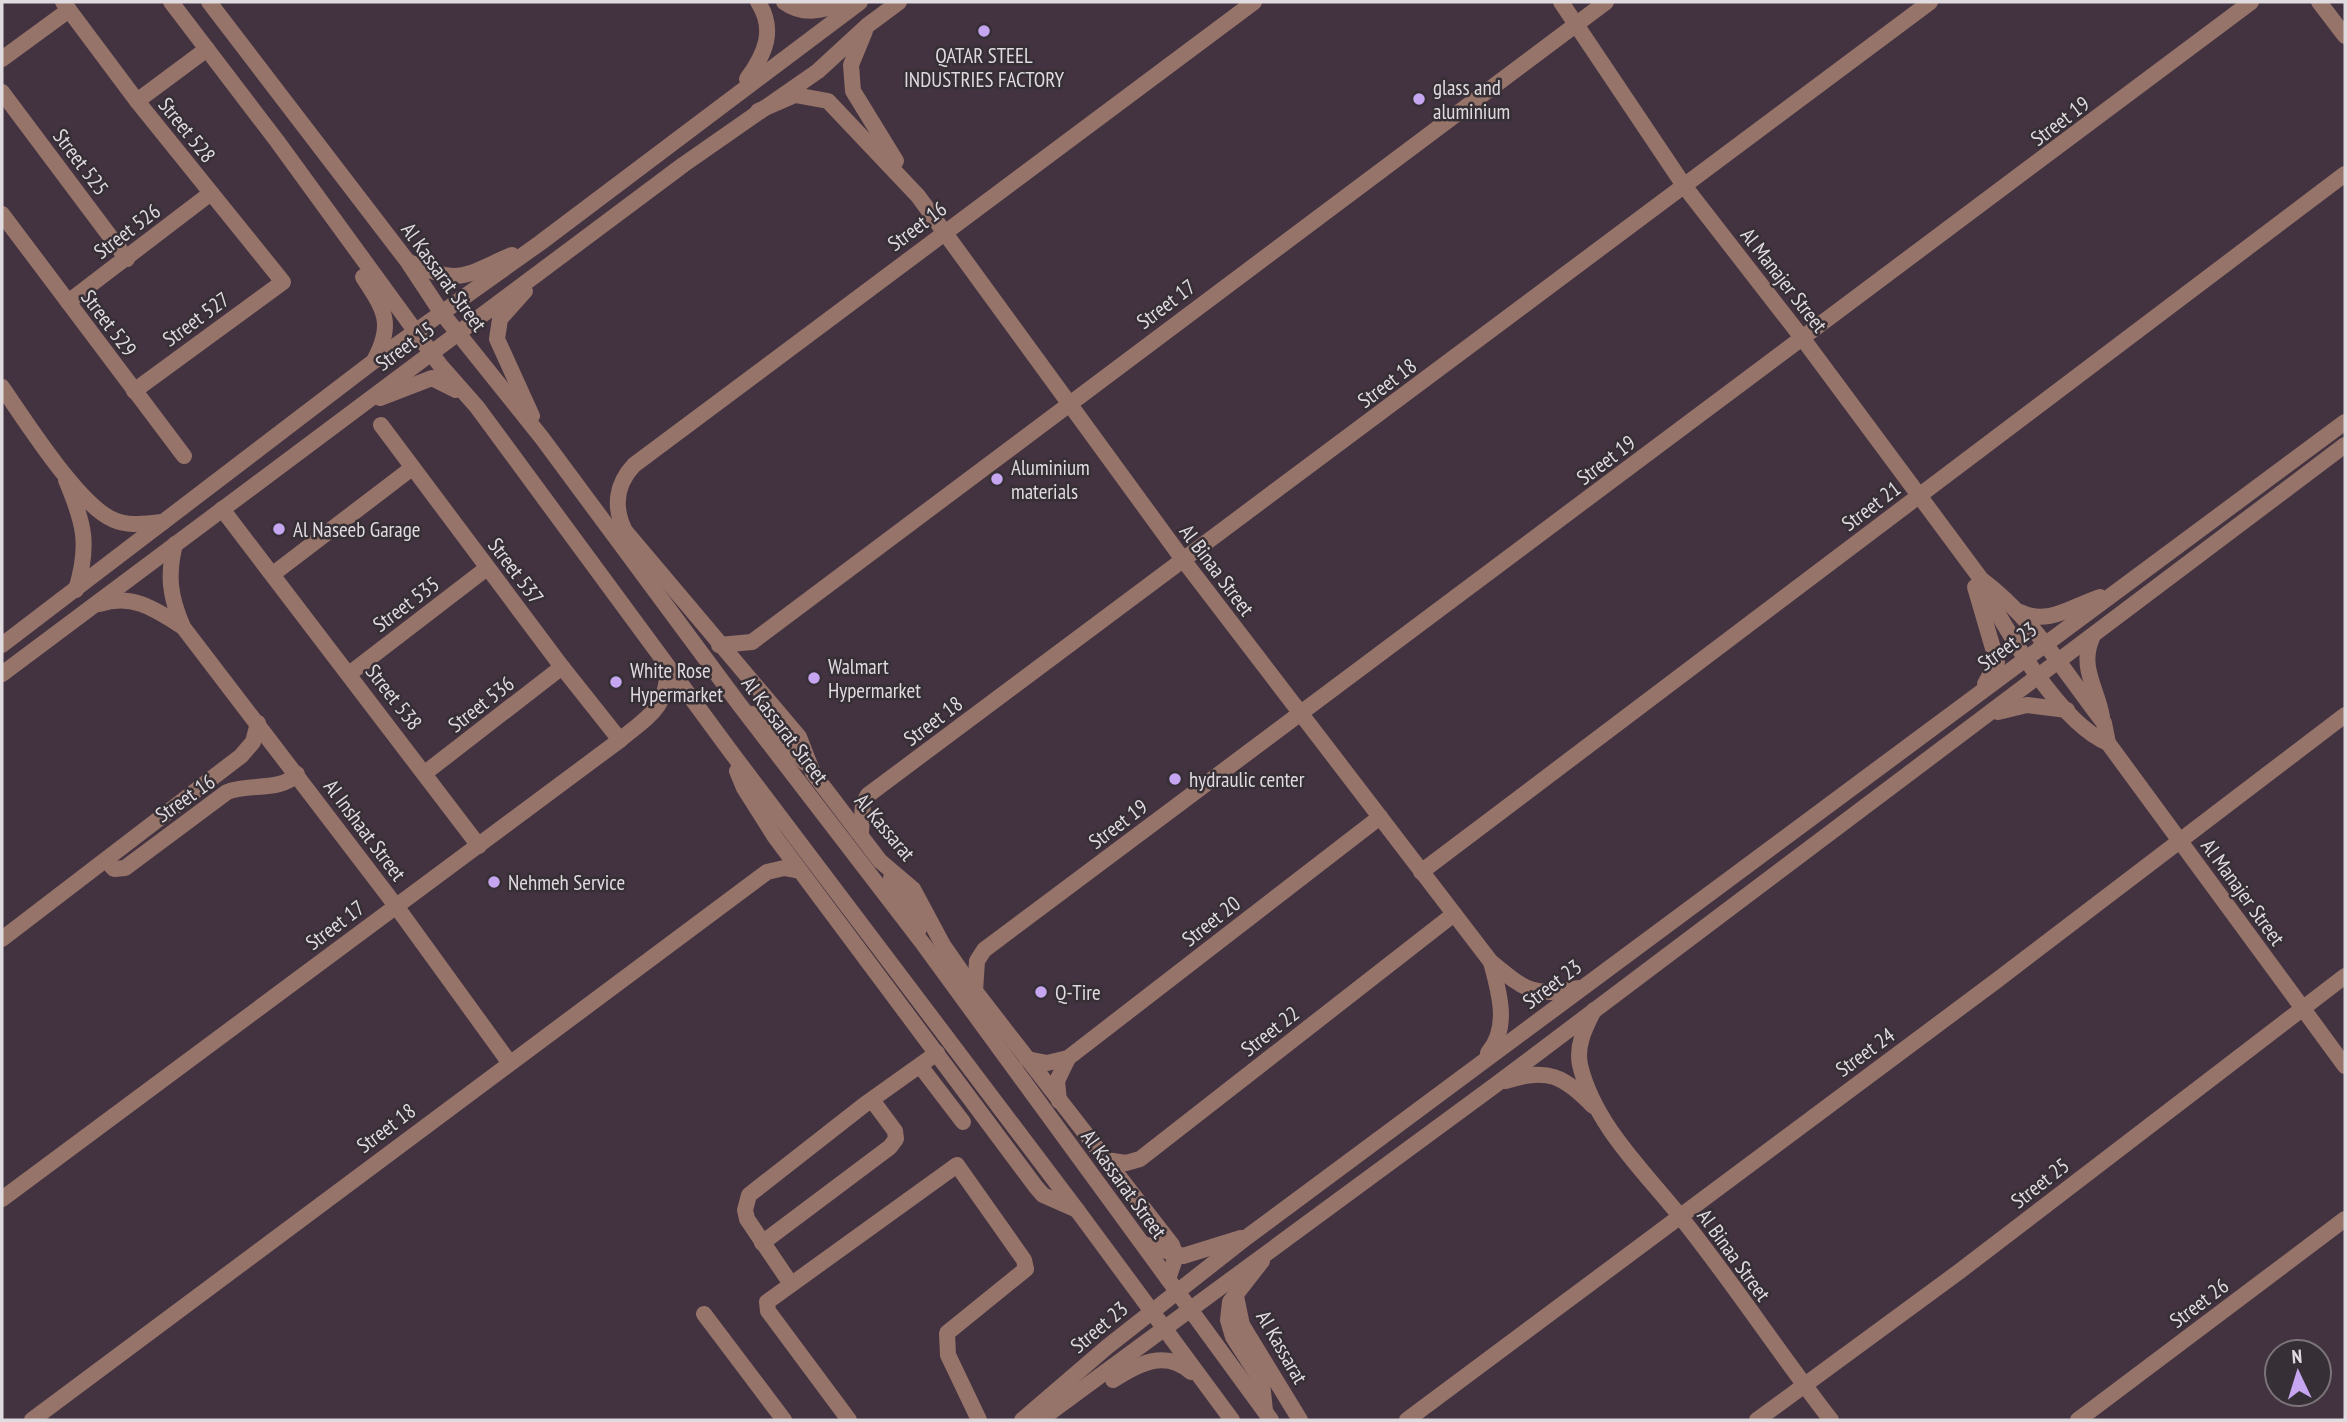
<svg xmlns="http://www.w3.org/2000/svg" width="2347" height="1422" viewBox="0 0 2347 1422" font-family="'PT Sans Narrow',sans-serif">
	<style>
		.industrial { fill: #433340; fill-rule: evenodd }
		.lines { fill: none; stroke-linecap: round; stroke-linejoin: round }
		.minor { stroke: #97746a; stroke-width: 16 }
		.poi-dot { fill: #c6a6f0; stroke: #362f35; stroke-width: 2.5 }
		.labels { text-anchor: middle; dominant-baseline: central; stroke-width: 5; stroke-linejoin: round; paint-order: stroke }
		.poi-label { font-size: 21px; fill: #dfdbdf; stroke: #362f35; text-anchor: start }
		.street-label { font-size: 21px; fill: #dfdbdf; stroke: #362f35 }
	</style>
	<rect width="100%" height="100%" fill="#362f35"/>
	<path class="industrial" d="M2,2H2345V1420H2ZM2277,1352H2319V1394H2277Z"/>
	<g class="lines">
		<g class="minor">
			<polyline points="63,2 137,101 283,282 134,391"/>
			<polyline points="171,2 277,141 440,365 477,407 731,752 1077,1210 1232,1420"/>
			<polyline points="209,2 408,262 441,312 542,438 739,704 924,945 1271,1420"/>
			<path d="M784,2C803,16 824,11 845,2"/>
			<path d="M1561,2L1685,187L1803,339L1981,579C2000,625 2062,725 2108,743"/>
			<polyline points="2319,2 2345,36"/>
			<polyline points="865,31 851,65 853,91 896,161"/>
			<polyline points="2,59 69,10"/>
			<path d="M747,79C765,54 776,30 758,2"/>
			<polyline points="2,92 127,259"/>
			<polyline points="137,101 207,49"/>
			<path d="M758,111L795,95L828,101L918,196L1184,561L1491,962C1525,990 1534,998 1578,988"/>
			<polyline points="2,214 184,456"/>
			<path d="M409,262C462,286 462,276 512,255"/>
			<path d="M363,277C384,309 394,323 375,359"/>
			<polyline points="525,291 500,319 497,339 532,416"/>
			<polyline points="68,302 211,193"/>
			<path d="M2,387C25,420 79,506 114,520C130,527 147,523 163,522"/>
			<polyline points="380,398 432,378 456,390"/>
			<polyline points="381,425 562,667 620,740"/>
			<path d="M66,480C84,523 90,544 76,590"/>
			<polyline points="222,509 479,846"/>
			<path d="M175,544C167,576 170,597 183,627L396,906L509,1062"/>
			<polyline points="273,574 412,468"/>
			<path d="M1982,580C2033,618 2065,673 2104,723L2108,743L2345,1066"/>
			<polyline points="1975,587 1997,662 1985,684"/>
			<path d="M100,604C133,593 156,610 183,627"/>
			<path d="M2020,612C2048,626 2072,606 2100,597"/>
			<path d="M2092,638C2079,667 2097,688 2102,717"/>
			<polyline points="2,645 374,361 540,243 860,2"/>
			<polyline points="719,645 752,642 1606,2"/>
			<polyline points="2,674 683,165 818,71 868,25 899,2"/>
			<polyline points="349,674 487,568"/>
			<polyline points="1998,712 2027,705 2067,710"/>
			<polyline points="752,714 769,726 805,763"/>
			<polyline points="737,771 744,788 775,837 1036,1187 1043,1195 1077,1210"/>
			<polyline points="425,773 562,667"/>
			<polyline points="861,832 863,804 868,795 1930,2"/>
			<path d="M106,860L114,869L125,868L227,792C248,783 281,792 297,774"/>
			<polyline points="1421,872 2345,174"/>
			<polyline points="891,878 919,929"/>
			<polyline points="2,939 241,756 253,742 258,723"/>
			<polyline points="975,991 977,961 984,950 2251,2"/>
			<path d="M1594,1010C1585,1028 1576,1045 1580,1065C1594,1124 1643,1170 1679,1215C1732,1281 1779,1353 1831,1420"/>
			<path d="M1488,1053C1510,1027 1499,992 1491,962"/>
			<polyline points="1027,1059 1047,1063 1068,1058 1380,817"/>
			<polyline points="921,1067 963,1122"/>
			<path d="M1506,1081C1547,1067 1564,1076 1593,1106"/>
			<polyline points="1059,1101 1057,1081 1068,1058"/>
			<polyline points="1106,1160 1126,1163 1140,1159 1454,914"/>
			<path d="M2,1199L620,740C649,716 667,708 668,668"/>
			<polyline points="762,1243 890,1147 896,1139 895,1131 872,1100"/>
			<polyline points="1143,1244 1183,1256 1241,1238"/>
			<polyline points="1262,1261 1230,1302 1228,1320 1233,1337 1262,1382 1265,1411"/>
			<path d="M1168,1279L1176,1256L1172,1245L975,991L943,945L913,889L880,861L813,773L799,737L625,531C613,507 616,484 634,465L1254,2"/>
			<polyline points="791,1284 747,1219 745,1210 749,1195 864,1105 937,1053"/>
			<polyline points="1236,1296 1242,1325 1300,1420"/>
			<polyline points="704,1314 784,1420"/>
			<path d="M1113,1380C1138,1364 1165,1349 1191,1372"/>
			<polyline points="32,1420 767,872 784,868 800,871"/>
			<polyline points="849,1420 768,1311 767,1302 957,1165 1024,1260 1026,1269 947,1333 948,1355 979,1420"/>
			<polyline points="1022,1420 1107,1347 1247,1237 2345,422"/>
			<polyline points="1040,1420 1494,1086 2345,445"/>
			<polyline points="1407,1420 1996,981 2345,715"/>
			<polyline points="1757,1420 1960,1271 2345,976"/>
			<polyline points="2078,1420 2345,1219"/>
		</g>
	</g>
	<g class="poi-dot">
		<circle cx="984" cy="31" r="7"/>
		<circle cx="1419" cy="99" r="7"/>
		<circle cx="997" cy="479" r="7"/>
		<circle cx="279" cy="529" r="7"/>
		<circle cx="814" cy="678" r="7"/>
		<circle cx="616" cy="682" r="7"/>
		<circle cx="1175" cy="779" r="7"/>
		<circle cx="494" cy="882" r="7"/>
		<circle cx="1041" cy="992" r="7"/>
	</g>
	<g class="labels">
		<g class="poi-label">
			<text x="984" y="55" text-anchor="middle">QATAR STEEL<tspan x="984" dy="24">INDUSTRIES FACTORY</tspan></text>
			<text x="1433" y="87">glass and<tspan x="1433" dy="24">aluminium</tspan></text>
			<text x="1011" y="467">Aluminium<tspan x="1011" dy="24">materials</tspan></text>
			<text x="293" y="529">Al Naseeb Garage</text>
			<text x="828" y="666">Walmart<tspan x="828" dy="24">Hypermarket</tspan></text>
			<text x="630" y="670">White Rose<tspan x="630" dy="24">Hypermarket</tspan></text>
			<text x="1189" y="779">hydraulic center</text>
			<text x="508" y="882">Nehmeh Service</text>
			<text x="1055" y="992">Q-Tire</text>
		</g>
		<g class="street-label">
			<text transform="translate(2060 121) rotate(-37)">Street 19</text>
			<text transform="translate(187 130) rotate(51)">Street 528</text>
			<text transform="translate(81 162) rotate(53)">Street 525</text>
			<text transform="translate(917 226) rotate(-37)">Street 16</text>
			<text transform="translate(127 231) rotate(-37)">Street 526</text>
			<text transform="translate(444 277) rotate(54)">Al Kassarat Street</text>
			<text transform="translate(1784 280) rotate(52)">Al Manajer Street</text>
			<text transform="translate(1166 304) rotate(-37)">Street 17</text>
			<text transform="translate(196 319) rotate(-36)">Street 527</text>
			<text transform="translate(109 323) rotate(53)">Street 529</text>
			<text transform="translate(405 346) rotate(-36)">Street 15</text>
			<text transform="translate(1387 383) rotate(-37)">Street 18</text>
			<text transform="translate(1606 460) rotate(-37)">Street 19</text>
			<text transform="translate(1871 506) rotate(-37)">Street 21</text>
			<text transform="translate(1217 570) rotate(53)">Al Binaa Street</text>
			<text transform="translate(516 571) rotate(53)">Street 537</text>
			<text transform="translate(406 604) rotate(-37)">Street 535</text>
			<text transform="translate(2007 646) rotate(-36)">Street 23</text>
			<text transform="translate(394 697) rotate(52)">Street 538</text>
			<text transform="translate(481 704) rotate(-38)">Street 536</text>
			<text transform="translate(933 721) rotate(-37)">Street 18</text>
			<text transform="translate(785 730) rotate(53)">Al Kassarat Street</text>
			<text transform="translate(185 798) rotate(-35)">Street 16</text>
			<text transform="translate(1118 824) rotate(-37)">Street 19</text>
			<text transform="translate(885 827) rotate(50)">Al Kassarat</text>
			<text transform="translate(365 830) rotate(53)">Al Inshaat Street</text>
			<text transform="translate(2243 892) rotate(54)">Al Manajer Street</text>
			<text transform="translate(1211 921) rotate(-38)">Street 20</text>
			<text transform="translate(335 925) rotate(-37)">Street 17</text>
			<text transform="translate(1552 984) rotate(-37)">Street 23</text>
			<text transform="translate(1270 1031) rotate(-38)">Street 22</text>
			<text transform="translate(1865 1052) rotate(-36)">Street 24</text>
			<text transform="translate(386 1128) rotate(-37)">Street 18</text>
			<text transform="translate(2040 1183) rotate(-38)">Street 25</text>
			<text transform="translate(1124 1184) rotate(54)">Al Kassarat Street</text>
			<text transform="translate(1734 1255) rotate(54)">Al Binaa Street</text>
			<text transform="translate(2199 1303) rotate(-37)">Street 26</text>
			<text transform="translate(1099 1327) rotate(-40)">Street 23</text>
			<text transform="translate(1282 1347) rotate(60)">Al Kassarat</text>
		</g>
	</g>
	<rect width="2347" height="1422" fill="none" stroke="#dfdbdf" stroke-width="7"/>
	<g transform="translate(2298 1373) rotate(356)"><circle r="33" fill="#362f35" stroke="#7a7479" stroke-width="2"/>
	<path d="M0-5L12 26L0 18L-12 26Z" fill="#c6a6f0"/>
	<text y="-10" font-size="19" font-weight="bold" text-anchor="middle" fill="#dfdbdf">N</text>
	</g>
</svg>
